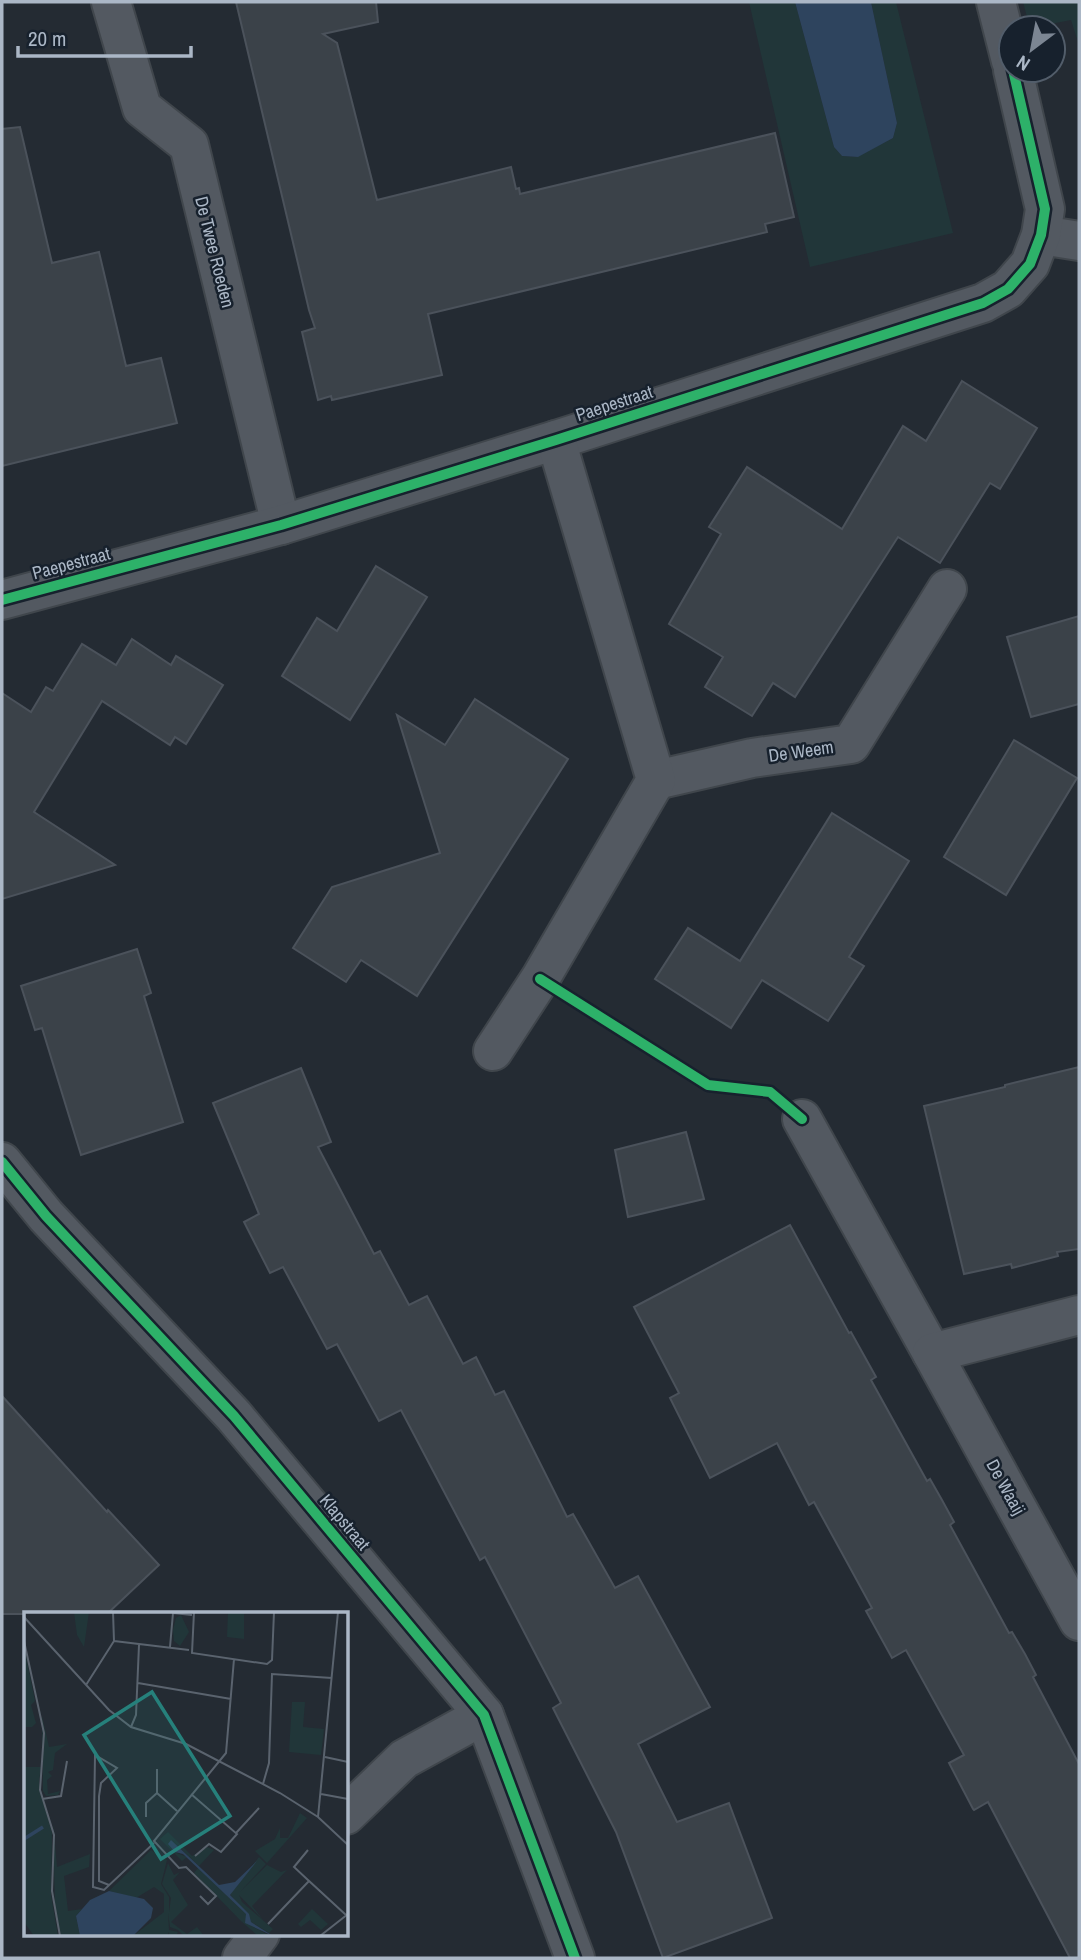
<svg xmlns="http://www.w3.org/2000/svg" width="1081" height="1960" viewBox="0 0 1081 1960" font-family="'Archivo Narrow',sans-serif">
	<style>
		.green { fill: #213639 }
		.water { fill: #2e445e }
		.building { fill: #3b4249; stroke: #4b525b; stroke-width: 2 }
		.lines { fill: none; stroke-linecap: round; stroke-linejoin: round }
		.street-casing { stroke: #40464c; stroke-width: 42 }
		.street { stroke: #535961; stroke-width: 38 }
		.cycleway-casing { stroke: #17212d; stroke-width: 15 }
		.cycleway { stroke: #2db169; stroke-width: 10 }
		.labels { text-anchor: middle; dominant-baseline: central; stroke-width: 5; stroke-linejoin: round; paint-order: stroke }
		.street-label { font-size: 18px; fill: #abb7c6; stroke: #17212d }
		.inset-river { fill: none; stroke: #2e445e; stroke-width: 3.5 }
		.inset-road { fill: none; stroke: #5a636e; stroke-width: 2 }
		.view { fill: #26807b; fill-opacity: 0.15; stroke: #26807b; stroke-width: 3.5 }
		.inset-edge { fill: none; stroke: #abb7c6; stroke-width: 3.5 }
	</style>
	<rect width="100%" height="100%" fill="#242b33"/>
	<g class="green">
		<polygon points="749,2 795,2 834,147 842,156 857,157 893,138 897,123 871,2 896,2 953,233 810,267"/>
		<polygon points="1023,2 1079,2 1079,45 1071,20 1030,28"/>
	</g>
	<polygon class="water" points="795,2 871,2 897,123 893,138 858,157 842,156 834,147"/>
	<g class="building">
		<polygon points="236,2 376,2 378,22 323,34 337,43 377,200 511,167 516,189 519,188 520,194 775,133 794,217 765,224 767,232 428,314 442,375 332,400 331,396 318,400 302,332 315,328 309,310"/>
		<polygon points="20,127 52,263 99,252 126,366 161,358 177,423 2,466 2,129"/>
		<polygon points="962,381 1037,428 1000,489 990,483 940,563 898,537 795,697 773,683 752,716 705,687 723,657 669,624 721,534 709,527 747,467 842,529 903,426 926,441"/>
		<polygon points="376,566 427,597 350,720 282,676 317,618 337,631"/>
		<polygon points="1079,616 1079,704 1031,717 1007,637"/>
		<polygon points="132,639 171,665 176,656 223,685 186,744 175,737 170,745 102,701 34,812 115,865 2,899 2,693 31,712 46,687 53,691 82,644 116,665"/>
		<polygon points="475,699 568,759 417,996 361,960 346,982 293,948 332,887 440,853 397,715 445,745"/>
		<polygon points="1014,740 1077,778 1006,895 944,857"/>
		<polygon points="832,813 909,861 849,957 864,966 828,1021 762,980 731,1028 655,979 688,928 740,961"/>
		<polygon points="137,949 151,993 144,996 183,1122 81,1155 42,1028 35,1030 21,986"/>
		<polygon points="1079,1067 1079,1249 1057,1252 1058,1256 1012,1268 1011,1264 964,1274 924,1106 1005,1087 1005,1085"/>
		<polygon points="301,1068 331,1142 318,1147 374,1254 380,1251 409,1305 427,1296 463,1364 476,1357 495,1395 504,1391 567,1517 573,1514 615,1588 638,1576 710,1707 638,1744 677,1822 729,1803 772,1918 663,1958 616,1832 553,1708 561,1703 485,1557 480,1560 401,1410 379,1421 337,1344 327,1349 283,1267 270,1273 244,1222 259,1214 213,1103"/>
		<polygon points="686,1132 704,1199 628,1217 615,1150"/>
		<polygon points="790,1225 849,1333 851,1332 876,1377 871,1380 927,1481 930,1479 942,1500 954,1522 950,1525 1009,1633 1012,1632 1025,1654 1036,1675 1033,1677 1079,1764 1079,1958 1070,1958 988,1802 974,1810 973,1809 949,1763 964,1755 906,1650 892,1658 866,1611 872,1608 814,1502 809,1505 777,1443 710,1478 670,1398 679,1393 634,1307"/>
		<polygon points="2,1396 107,1512 108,1510 159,1565 107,1614 2,1614"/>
	</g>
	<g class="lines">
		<g class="street-casing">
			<g id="street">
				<polyline points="111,2 142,108 189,145 281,525"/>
				<polyline points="996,2 1011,61"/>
				<polyline points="1041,235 1079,241"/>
				<polyline points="2,600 281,525 556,440 983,303 1008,289 1030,264 1041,235 1045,209 1013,70"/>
				<polyline points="656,780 752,758 851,744 947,589"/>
				<polyline points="493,1051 540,979 656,780 556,440"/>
				<polyline points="802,1119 932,1353"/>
				<polyline points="2,1162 46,1216 234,1416 484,1715 575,1958"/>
				<polyline points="1079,1315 932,1353 1079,1621"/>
				<polyline points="346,1815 404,1759 484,1715"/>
				<polyline points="242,1958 260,1934"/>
			</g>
		</g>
		<use href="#street" class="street"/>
		<g class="cycleway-casing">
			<g id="cycleway">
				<polyline points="2,600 281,525 556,440 983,303 1008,289 1030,264 1041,235 1045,209 1013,70"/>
				<polyline points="540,979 708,1085 770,1092 802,1119"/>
				<polyline points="2,1162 46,1216 234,1416 484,1715 575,1958"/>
			</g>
		</g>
		<use href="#cycleway" class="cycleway"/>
	</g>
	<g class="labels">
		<g class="street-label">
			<text transform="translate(215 252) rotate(76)">De Twee Roeden</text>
			<text transform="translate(614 403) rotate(-18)">Paepestraat</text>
			<text transform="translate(71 563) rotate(-15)">Paepestraat</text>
			<text transform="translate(801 751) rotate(-8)">De Weem</text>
			<text transform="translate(1006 1487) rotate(61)">De Waaij</text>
			<text transform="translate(345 1522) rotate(50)">Klapstraat</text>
		</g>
	</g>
	<g transform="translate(24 1612)">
		<rect width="324" height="324" fill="#242b33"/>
		<path d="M50,0H65L60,35L53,23ZM204,0H220V27L203,25ZM157,3L165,20L156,34L150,29L149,18L152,6ZM0,34L11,89L7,93L12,111L8,115H0ZM268,90H281L279,115L300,117L297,143L265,140ZM18,104L25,135L43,132L31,141L29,158L24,160L28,164L23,168L24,182L36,179L34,183L22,184L19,179ZM0,155H17L15,170L28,221L27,283L34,324H10L0,310ZM276,201L283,206L243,251L231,239L251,227L256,216V226H264ZM29,212L33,255L66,242L65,255L40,264L44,299L58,297L52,304L56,324H37L31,294ZM144,220L168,244L183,235L190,238L175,254L147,228L153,241L163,245L158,249L136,227ZM127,238L143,248L137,272L145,285V300L147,286L138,272L144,251L150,263L156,260L149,268L164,293L147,310L163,322L173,315L180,324H160L154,318L146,315L144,301L145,318L154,320L152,324H145V320L143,324H109L140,300V282L130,275L112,286L85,279ZM235,245L242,252L216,280L243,253L257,260L263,258L228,294L240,309L215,283L218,290L249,317L245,321L227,310L206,282ZM174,256L222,302L225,312L244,323L234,324L217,309L170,261ZM288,297L304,312L297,318L286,308L277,315L274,312Z" fill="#213639"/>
		<path d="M147,228L195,273L211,270L233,249L206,283L225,302L227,310L249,324L221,311L222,302L159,242L151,240L144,232ZM85,279L120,287L129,296L127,306L109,324H56L52,304L66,288Z" fill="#2e445e"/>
		<path class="inset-river" d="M0,227L19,215"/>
		<path class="inset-road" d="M170,0L168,41L243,52L248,48L250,0M0,5L85,98L107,115L162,132L256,181L294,205L324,233M0,29L20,121L16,178L30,223L28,279L36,324M90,29L165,38M146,35L149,1L168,3M114,71L207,87M62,73L90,29L89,0M107,115L112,103L115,33M301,145L324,150M133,157V181L153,199M239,172L245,151L248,62L308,66M167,182L213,222L197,240L185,232L171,244M297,182L324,187M18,187L37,184L43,149M122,205V191L133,181M294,205L314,0M212,221L235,196M284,238L270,255L285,269M85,273L75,269V184L77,171L93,156L71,143L69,275L80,278L130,231M176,284L184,292L192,284L162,255L155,256L130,229L202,141L210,47M244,312L285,269L322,303M296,324L324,302"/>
		<path class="view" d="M128,80L206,204L137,247L60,123Z"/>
		<rect width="324" height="324" class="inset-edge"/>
	</g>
	<rect width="1081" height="1960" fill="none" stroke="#abb7c6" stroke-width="7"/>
	<g transform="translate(1032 49) rotate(212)"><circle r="33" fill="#17212d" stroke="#525d6a" stroke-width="2"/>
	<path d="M0-5L12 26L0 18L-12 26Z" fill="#7c8693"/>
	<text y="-10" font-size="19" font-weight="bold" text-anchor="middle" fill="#abb7c6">N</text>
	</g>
	<path d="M18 46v10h173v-10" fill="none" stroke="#abb7c6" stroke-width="3.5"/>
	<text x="28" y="46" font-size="21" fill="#abb7c6" stroke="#17212d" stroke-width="5" paint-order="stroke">20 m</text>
</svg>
